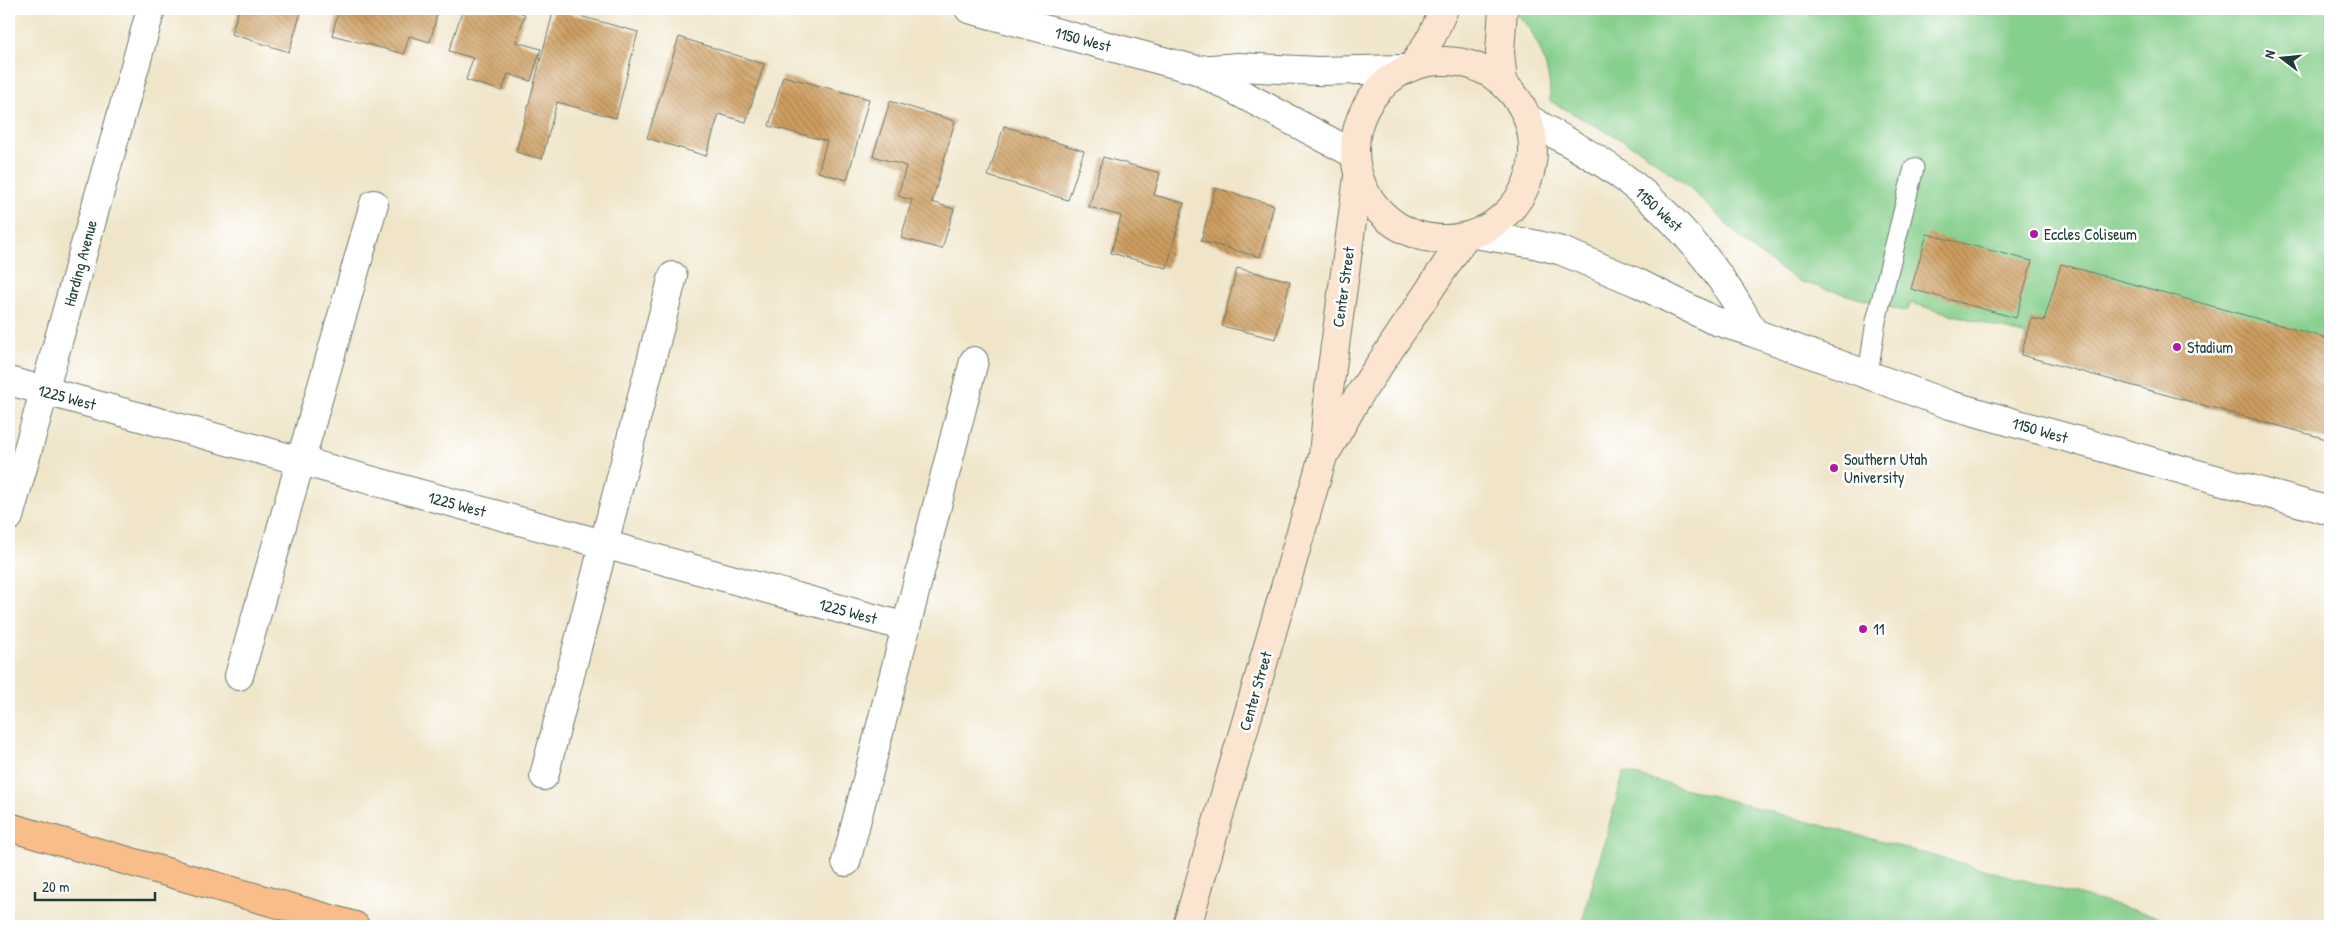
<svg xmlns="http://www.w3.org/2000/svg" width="2339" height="935" viewBox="0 0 2339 935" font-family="'Patrick Hand',sans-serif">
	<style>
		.garden { fill: #86cf8c; stroke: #528660 }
		.building { fill: url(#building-back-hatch) }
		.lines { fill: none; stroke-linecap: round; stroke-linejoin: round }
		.service-casing { stroke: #687868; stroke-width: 21 }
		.minor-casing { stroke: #687868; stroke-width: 30 }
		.tertiary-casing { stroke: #687868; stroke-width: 30 }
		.secondary-casing { stroke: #687868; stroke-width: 30 }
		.motorway-casing { stroke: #687868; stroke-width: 30 }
		.service { stroke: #fff; stroke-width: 19 }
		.minor { stroke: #fff; stroke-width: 28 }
		.tertiary { stroke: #fff; stroke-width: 28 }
		.secondary { stroke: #fce5d0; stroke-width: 28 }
		.motorway { stroke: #f8bd89; stroke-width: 28 }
		.poi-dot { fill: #b5179e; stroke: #fff; stroke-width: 2 }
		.labels { text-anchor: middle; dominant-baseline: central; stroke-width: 5; stroke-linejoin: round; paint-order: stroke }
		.street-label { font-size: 16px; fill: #1f3d34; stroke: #fff }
		.poi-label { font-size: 16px; fill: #1f3d34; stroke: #fff; text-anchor: start }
	</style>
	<defs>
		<pattern id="building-back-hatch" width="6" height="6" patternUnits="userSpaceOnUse" patternTransform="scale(1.25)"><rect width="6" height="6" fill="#cd9d5f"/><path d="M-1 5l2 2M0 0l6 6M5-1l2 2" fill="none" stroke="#a6814f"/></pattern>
	</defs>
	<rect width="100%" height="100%" fill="#fff"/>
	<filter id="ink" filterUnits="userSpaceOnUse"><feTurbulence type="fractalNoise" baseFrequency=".02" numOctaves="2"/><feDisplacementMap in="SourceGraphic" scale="10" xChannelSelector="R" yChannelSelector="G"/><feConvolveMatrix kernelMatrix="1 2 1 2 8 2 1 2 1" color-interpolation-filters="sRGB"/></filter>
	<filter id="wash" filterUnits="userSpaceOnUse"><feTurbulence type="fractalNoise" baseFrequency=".0096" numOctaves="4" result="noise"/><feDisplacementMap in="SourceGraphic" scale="20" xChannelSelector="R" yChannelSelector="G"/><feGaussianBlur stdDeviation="1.12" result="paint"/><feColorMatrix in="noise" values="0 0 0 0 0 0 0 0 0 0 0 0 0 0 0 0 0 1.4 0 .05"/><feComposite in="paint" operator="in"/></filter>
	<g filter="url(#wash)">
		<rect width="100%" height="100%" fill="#f0e5c9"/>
		<g class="garden">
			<path d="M1516,9H2330V440L2021,355L2026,335L1911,303L1907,312L1798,281L1751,248L1689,187L1642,151L1550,101C1551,78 1544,55 1533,35C1529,26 1518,18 1516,9Z"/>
			<polygon points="1624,772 2193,926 1581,926"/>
		</g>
		<g id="blocks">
			<g class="building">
				<polygon points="239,9 302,9 289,52 231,34"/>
				<polygon points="339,9 434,9 438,10 430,42 409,36 404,54 332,35"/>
				<polygon points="463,9 508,9 525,14 516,42 541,49 531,81 508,74 502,91 466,80 473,58 449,51"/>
				<polygon points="554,9 638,32 616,118 557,102 542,159 516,152"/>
				<polygon points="679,37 764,64 746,122 719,114 706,156 647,138"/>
				<polygon points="783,76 869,99 847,180 818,172 827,141 769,126"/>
				<polygon points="890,101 955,121 932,202 954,209 942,249 901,238 912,200 898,196 906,166 873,156"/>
				<polygon points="1004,126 1084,151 1068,200 988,176"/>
				<polygon points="1103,157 1160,173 1154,195 1184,203 1167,268 1111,253 1121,216 1089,207"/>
				<polygon points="1215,188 1274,205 1260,257 1201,241"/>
				<polygon points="1927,234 2032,261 2016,318 1911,289"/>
				<polygon points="2061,264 2330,339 2330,440 2021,355 2031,318 2044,321"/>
				<polygon points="1237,268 1290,281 1276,339 1222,326"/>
			</g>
		</g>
	</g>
	<g filter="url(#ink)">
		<use href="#blocks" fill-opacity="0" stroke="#687868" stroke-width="1"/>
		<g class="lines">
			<g class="service-casing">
				<polyline id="service" points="1868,374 1876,321 1914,168"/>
			</g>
			<g class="minor-casing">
				<g id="minor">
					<polyline points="969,9 1197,70 1354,154"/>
					<polyline points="1197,70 1239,67 1318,71 1403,69"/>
					<polyline points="9,381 906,627"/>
					<polyline points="9,517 151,9"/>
					<polyline points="239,676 374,204"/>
					<polyline points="544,776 673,276"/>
					<polyline points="846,862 974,361"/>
				</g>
			</g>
			<g class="tertiary-casing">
				<g id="tertiary">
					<path d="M1529,119C1560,138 1594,155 1623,177C1679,219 1721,271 1754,333"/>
					<polyline points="1474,234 1534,244 1562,251 1638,283 1713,320 1754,333 1950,405 2330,511"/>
				</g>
			</g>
			<g class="secondary-casing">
				<g id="secondary">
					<polyline points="1503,9 1500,52 1503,82"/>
					<circle cx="1444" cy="150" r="89"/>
					<polyline points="1414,64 1432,36 1444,9"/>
					<polyline points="1328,449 1356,400 1464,238"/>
					<polyline points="1187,926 1323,456 1329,390 1358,177"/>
				</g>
			</g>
			<g class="motorway-casing">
				<polyline id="motorway" points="9,827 355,926"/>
			</g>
			<use href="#service" class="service"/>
			<use href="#minor" class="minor"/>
			<use href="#tertiary" class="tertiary"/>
			<use href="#secondary" class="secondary"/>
			<use href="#motorway" class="motorway"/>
		</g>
	</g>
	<g class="poi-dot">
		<circle cx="2034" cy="234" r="5"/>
		<circle cx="2177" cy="347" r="5"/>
		<circle cx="1834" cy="468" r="5"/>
		<circle cx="1863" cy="629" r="5"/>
	</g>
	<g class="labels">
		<g class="street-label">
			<text transform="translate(1083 39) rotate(15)">1150 West</text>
			<text transform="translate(1659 209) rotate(42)">1150 West</text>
			<text transform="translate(80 263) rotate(-75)">Harding Avenue</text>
			<text transform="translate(1343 287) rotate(-82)">Center Street</text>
			<text transform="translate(67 397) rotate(15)">1225 West</text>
			<text transform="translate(2040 430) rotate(16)">1150 West</text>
			<text transform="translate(457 504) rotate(15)">1225 West</text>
			<text transform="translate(848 611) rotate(15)">1225 West</text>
			<text transform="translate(1255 691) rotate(-74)">Center Street</text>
		</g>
		<g class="poi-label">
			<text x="2044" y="234">Eccles Coliseum</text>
			<text x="2187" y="347">Stadium</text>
			<text x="1844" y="459">Southern Utah<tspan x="1844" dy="18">University</tspan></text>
			<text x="1873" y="629">11</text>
		</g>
	</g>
	<rect width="2339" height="935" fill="none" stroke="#fff" stroke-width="30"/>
	<g transform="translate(2282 58) rotate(286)" stroke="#ffffff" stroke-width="4" paint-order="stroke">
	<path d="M0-4L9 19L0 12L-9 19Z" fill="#1f3d34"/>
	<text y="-8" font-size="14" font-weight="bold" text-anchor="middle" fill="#1f3d34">N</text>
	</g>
	<path d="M35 892v8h120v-8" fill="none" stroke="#1f3d34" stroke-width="2.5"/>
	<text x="42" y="892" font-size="15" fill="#1f3d34" stroke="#ffffff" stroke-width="4" paint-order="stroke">20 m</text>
</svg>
